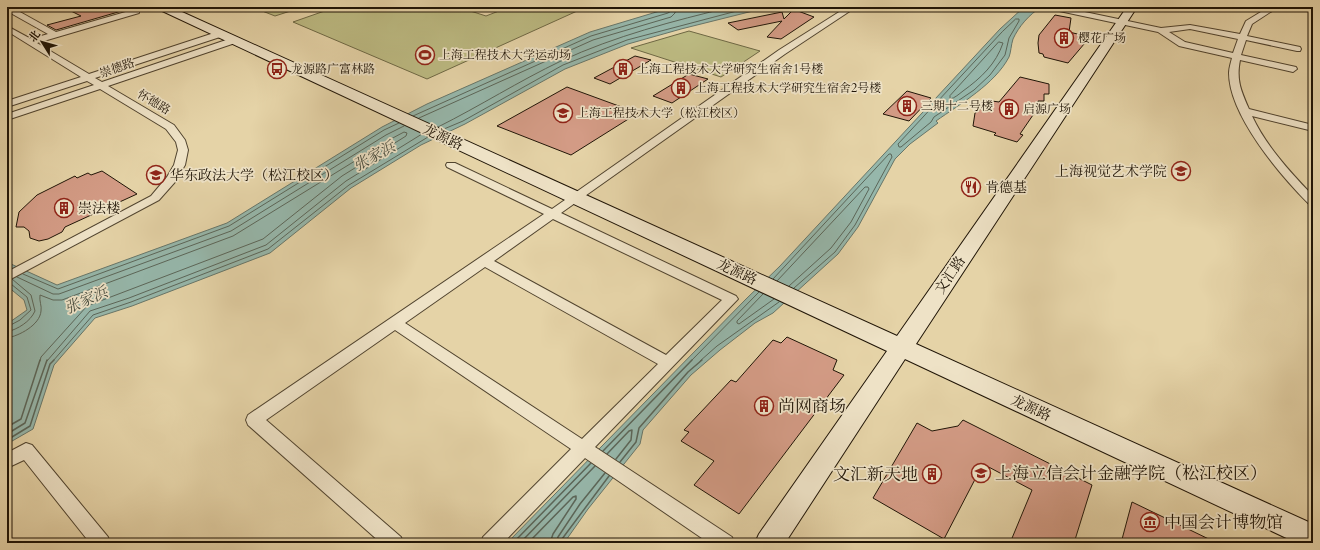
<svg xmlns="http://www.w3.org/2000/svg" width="1320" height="550" viewBox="0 0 1320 550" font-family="Cardo,'Noto Serif SC',serif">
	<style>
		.green { fill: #bcba82; stroke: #6e6844 }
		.water { fill: #96b7ab; stroke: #677669 }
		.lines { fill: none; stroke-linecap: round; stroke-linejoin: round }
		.shore-far1 { stroke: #5b6659; stroke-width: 1 }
		.shore { stroke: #5b6659; stroke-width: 1.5 }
		.building { fill: #d39b85; stroke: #201507 }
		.minor-casing { stroke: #51442f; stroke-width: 2 }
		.secondary-casing { stroke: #201507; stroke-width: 2 }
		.minor { fill: #eee2c6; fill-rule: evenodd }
		.secondary { fill: #eee2c6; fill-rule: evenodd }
		.labels { text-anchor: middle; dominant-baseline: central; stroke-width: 3.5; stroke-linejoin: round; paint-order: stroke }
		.far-poi-label { font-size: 12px; fill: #201507; stroke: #eee2c6; text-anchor: start }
		.far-street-label { font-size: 12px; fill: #201507; stroke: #eee2c6 }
		.street-label { font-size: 14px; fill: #201507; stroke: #eee2c6 }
		.poi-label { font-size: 14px; fill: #201507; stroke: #eee2c6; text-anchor: start }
		.water-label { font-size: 15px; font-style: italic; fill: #494e40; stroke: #eee2c6 }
		.near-poi-label { font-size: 17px; fill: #201507; stroke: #eee2c6; text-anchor: start }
	</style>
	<rect width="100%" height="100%" fill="#e5d3a7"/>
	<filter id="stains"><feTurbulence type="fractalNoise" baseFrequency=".005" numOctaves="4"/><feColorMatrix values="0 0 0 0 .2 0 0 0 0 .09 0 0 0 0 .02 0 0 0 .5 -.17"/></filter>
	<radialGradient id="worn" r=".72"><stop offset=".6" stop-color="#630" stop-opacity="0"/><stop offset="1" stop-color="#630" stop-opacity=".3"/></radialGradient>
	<g class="green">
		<polygon points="252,7 303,7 275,16"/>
		<polygon points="336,7 458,7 486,16 509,7 586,7 427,79 293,22"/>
		<polygon points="689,31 760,51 721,77 631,48"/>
	</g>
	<g class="water">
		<polygon points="673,7 769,7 681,29 628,44 565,69 465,124 421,145 351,188 270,253 132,306 95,318 54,365 33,429 7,444 7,324 27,310 24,300 7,286 7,261 11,264 57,285 227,223 382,127 427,104 590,32"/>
		<path d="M1024,7H1041C1029,15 1019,26 1013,39C1011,45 1011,52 1009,57C995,84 960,104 936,121L938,123L910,144L895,159L858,227L838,254L773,313L755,323L720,350L691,375L643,430L640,444L588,509L564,543H507L746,299L780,266L1000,29Z"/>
	</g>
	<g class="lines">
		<g class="shore-far1">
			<polygon points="1016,19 1019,19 1019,21 1009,38 1005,55 990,75 974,90 934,117 931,122 901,147 899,147 898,144 1002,32"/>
			<path d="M999,42L1003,43C996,64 981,78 963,91C959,94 955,98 950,99V96Z"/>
			<polyline points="413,116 591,36 668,13 671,11 671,7"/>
			<polyline points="419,118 593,40 671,17 675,13 676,7"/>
			<path d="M438,127C480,106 519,81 561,61C615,36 673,21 731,7"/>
			<polyline points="444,129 463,121 563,65 627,40 752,7"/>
			<polyline points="23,274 58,289 229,226 384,130 399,123"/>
			<polyline points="17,277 53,294 59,294 231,231 386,135 404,126"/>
			<polyline points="773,279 889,154 891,154 892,157 855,225 835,252 794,288"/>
			<polyline points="777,281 865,187 868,187 869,189 851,222 831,248 789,286"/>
			<polyline points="7,283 11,284 27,297 31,310 20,320 7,327"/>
			<polyline points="763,294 737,321 737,323 739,324 774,299"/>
			<path d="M7,332C18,329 30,322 35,311L31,295L12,279"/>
			<path d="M7,338C19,336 40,325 41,311C42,306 39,301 40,295L53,300H62L233,236L389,140L404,132L407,133L406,136L342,176L263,239L87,306L41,357L40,361"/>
			<polyline points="47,361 90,311 129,298 266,245 346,181 422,134"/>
			<polyline points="53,361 93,315 131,302 268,249 349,185 428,137"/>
			<polyline points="691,361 759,292"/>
			<polyline points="700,361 717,346 779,302"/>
		</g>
		<g class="shore">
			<polyline points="7,427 21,419 40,360"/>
			<polyline points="7,434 25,423 47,360"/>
			<polyline points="7,440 30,426 50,364 54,360"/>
			<polyline points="603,451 692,360"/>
			<polyline points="607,454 629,431 632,430 631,440 616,459"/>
			<polyline points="620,462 636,442 639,428 688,372 702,360"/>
			<polyline points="513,543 591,463"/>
			<polyline points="520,543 595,466"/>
			<polyline points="528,543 573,497 576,496 576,499 553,534 550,543"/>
			<polyline points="556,543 558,537 580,504 605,473"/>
			<polyline points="561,543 562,539 609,476"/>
		</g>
	</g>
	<g class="building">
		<polygon points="63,7 122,7 125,10 56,30 47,25 81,16"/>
		<polygon points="792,11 798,11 814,17 781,39 767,37 782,21 738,30 728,23 782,12 784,19"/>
		<polygon points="1055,15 1071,18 1069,32 1090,37 1068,63 1044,57 1043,54 1039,53 1038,43 1039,35"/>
		<polygon points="635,56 651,60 610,84 594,78"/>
		<polygon points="689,74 708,79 672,103 653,96"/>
		<polygon points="1020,77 1049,84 1049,94 1044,94 1044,101 1038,101 1037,112 1033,115 1020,134 1023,135 1017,142 994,135 996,133 973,126 975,113 992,101 999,102"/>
		<polygon points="567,87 638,113 571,155 497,126"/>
		<polygon points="907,91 931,98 909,121 883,114"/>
		<polygon points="102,171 137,194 65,227 62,232 48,239 39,241 30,238 29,231 24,227 16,227 19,212 37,195 75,176 77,178 88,173 91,175"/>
		<polygon points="787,337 837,360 833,370 844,375 739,514 694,485 714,461 681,441 689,432 684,430 731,380 736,382 773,340 781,343"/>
		<polygon points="963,420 1092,485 1074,543 1010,543 1032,490 983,464 944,539 873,498 917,423 932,431 958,426"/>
		<polygon points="1132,502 1217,543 1121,543"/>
	</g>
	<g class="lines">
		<g class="minor-casing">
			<g id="minor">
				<polygon points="7,7 11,7 56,32 129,11 123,7 133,7 139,9 139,13 37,43 89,74 217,32 220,32 224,34 223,36 95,78 102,82 232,38 235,38 239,40 238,42 108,86 174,125 185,140 188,150 185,165 175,182 159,200 7,281 7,272 151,196 167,177 174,165 178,150 176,142 166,129 100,89 7,120 7,114 94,85 87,81 7,107 7,101 81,77 7,31 7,26 31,39 48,34 7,11"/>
				<path d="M847,7H856L785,54L561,213L736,296L738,299L595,447L732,537L734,543H709L585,458L503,543H481L483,537L571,449L395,330L266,420L401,537L403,543H381L248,425L246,420L248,415L544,214L447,167L446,165L447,163H455L552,209L779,50ZM553,219L722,300L666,355L494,261ZM485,267L658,364L582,439L405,323Z"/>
				<path d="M1046,7H1061L1161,28L1190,25L1240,34L1246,21L1269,7H1278L1252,24L1247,36L1300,47L1301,49L1300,51H1297L1246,40L1241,55L1296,67L1297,69L1293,72L1240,60C1236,80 1241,91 1249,109L1313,125V131L1252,116C1266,146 1290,172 1313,196V205L1309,204C1280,175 1229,115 1229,73C1229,68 1231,62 1232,58L1179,46L1158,32L1050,9ZM1190,29L1238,39L1233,53L1185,42L1169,32Z"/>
				<polygon points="26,443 32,445 108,537 110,543 90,543 24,460 7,468 7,453"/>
			</g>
		</g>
		<g class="secondary-casing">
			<polygon id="secondary" points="157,7 171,7 897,336 1127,7 1137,7 916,344 1313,524 1313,543 1297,543 905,359 785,543 755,543 759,534 887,351 158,9"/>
		</g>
		<use href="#minor" class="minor"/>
		<use href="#secondary" class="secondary"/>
	</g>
	<defs>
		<g id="building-ring" transform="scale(1)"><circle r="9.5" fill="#eee2c6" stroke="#8f2418" stroke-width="1.5"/><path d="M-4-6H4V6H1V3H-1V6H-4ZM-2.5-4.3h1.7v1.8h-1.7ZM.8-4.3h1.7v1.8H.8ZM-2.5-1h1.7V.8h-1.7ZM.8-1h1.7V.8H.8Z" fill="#8f2418"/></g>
		<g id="stadium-ring" transform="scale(1)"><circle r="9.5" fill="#eee2c6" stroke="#8f2418" stroke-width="1.5"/><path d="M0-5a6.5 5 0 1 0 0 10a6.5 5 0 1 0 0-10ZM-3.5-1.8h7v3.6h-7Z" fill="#8f2418"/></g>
		<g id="bus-ring" transform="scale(1)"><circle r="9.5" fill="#eee2c6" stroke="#8f2418" stroke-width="1.5"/><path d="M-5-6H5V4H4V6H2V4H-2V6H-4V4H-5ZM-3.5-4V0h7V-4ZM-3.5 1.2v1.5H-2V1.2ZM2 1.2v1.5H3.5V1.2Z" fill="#8f2418"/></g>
		<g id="university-ring" transform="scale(1)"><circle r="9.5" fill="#eee2c6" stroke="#8f2418" stroke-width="1.5"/><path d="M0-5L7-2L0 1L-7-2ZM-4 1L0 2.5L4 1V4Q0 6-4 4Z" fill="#8f2418"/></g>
		<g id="restaurant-ring" transform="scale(1)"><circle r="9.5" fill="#eee2c6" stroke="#8f2418" stroke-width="1.5"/><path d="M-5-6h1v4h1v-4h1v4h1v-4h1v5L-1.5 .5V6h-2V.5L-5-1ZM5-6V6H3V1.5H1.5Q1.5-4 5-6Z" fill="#8f2418"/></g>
		<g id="museum-ring" transform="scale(1)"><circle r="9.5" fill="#eee2c6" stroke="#8f2418" stroke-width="1.5"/><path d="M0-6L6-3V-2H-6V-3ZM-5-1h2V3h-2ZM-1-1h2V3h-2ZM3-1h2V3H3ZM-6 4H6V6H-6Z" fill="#8f2418"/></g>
	</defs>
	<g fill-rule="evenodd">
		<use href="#building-ring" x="1064" y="38"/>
		<use href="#stadium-ring" x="425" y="55"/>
		<use href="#bus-ring" x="277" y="69"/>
		<use href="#building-ring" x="623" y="69"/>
		<use href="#building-ring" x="681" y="88"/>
		<use href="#building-ring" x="907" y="106"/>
		<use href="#building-ring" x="1009" y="109"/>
		<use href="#university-ring" x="563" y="113"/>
		<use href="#university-ring" x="1181" y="171"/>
		<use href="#university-ring" x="156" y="175"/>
		<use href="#restaurant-ring" x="971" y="187"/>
		<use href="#building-ring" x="64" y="208"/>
		<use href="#building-ring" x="764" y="406"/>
		<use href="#university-ring" x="981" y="473"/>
		<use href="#building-ring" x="932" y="474"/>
		<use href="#museum-ring" x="1150" y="522"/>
	</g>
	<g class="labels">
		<g class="far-poi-label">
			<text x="1078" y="38">樱花广场</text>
			<text x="439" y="55">上海工程技术大学运动场</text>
			<text x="291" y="69">龙源路广富林路</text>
			<text x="637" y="69">上海工程技术大学研究生宿舍1号楼</text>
			<text x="695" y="88">上海工程技术大学研究生宿舍2号楼</text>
			<text x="921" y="106">三期十二号楼</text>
			<text x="1023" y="109">启源广场</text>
			<text x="577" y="113">上海工程技术大学（松江校区）</text>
		</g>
		<g class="far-street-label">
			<text transform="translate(117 68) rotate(-19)">崇德路</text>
			<text transform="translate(154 102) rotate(31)">怀德路</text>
		</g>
		<g class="street-label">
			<text transform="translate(443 137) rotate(25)">龙源路</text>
			<text transform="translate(737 272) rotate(25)">龙源路</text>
			<text transform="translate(950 275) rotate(-56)">文汇路</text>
			<text transform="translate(1031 408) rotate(25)">龙源路</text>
		</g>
		<g class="poi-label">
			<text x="1167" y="171" text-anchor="end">上海视觉艺术学院</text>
			<text x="170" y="175">华东政法大学（松江校区）</text>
			<text x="985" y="187">肯德基</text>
			<text x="78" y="208">崇法楼</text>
		</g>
		<g class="water-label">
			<text transform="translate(374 156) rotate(-29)">张家浜</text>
			<text transform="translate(86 300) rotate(-24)">张家浜</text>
		</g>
		<g class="near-poi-label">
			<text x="778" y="406">尚网商场</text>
			<text x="995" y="473">上海立信会计金融学院（松江校区）</text>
			<text x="918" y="474" text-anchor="end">文汇新天地</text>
			<text x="1164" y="522">中国会计博物馆</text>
		</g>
	</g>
	<rect width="1320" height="550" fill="none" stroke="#e5d3a7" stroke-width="24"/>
	<rect x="8" y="8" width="1304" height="534" fill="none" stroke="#201507" stroke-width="2"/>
	<rect x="12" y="12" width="1296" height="526" fill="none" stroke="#201507"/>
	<g transform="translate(42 42) rotate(307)" stroke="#eee2c6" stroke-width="3" paint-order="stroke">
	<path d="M0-3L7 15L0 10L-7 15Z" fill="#201507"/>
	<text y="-6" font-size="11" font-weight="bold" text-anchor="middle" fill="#201507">北</text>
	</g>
	<rect width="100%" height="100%" filter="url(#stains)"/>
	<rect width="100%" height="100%" fill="url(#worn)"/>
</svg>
